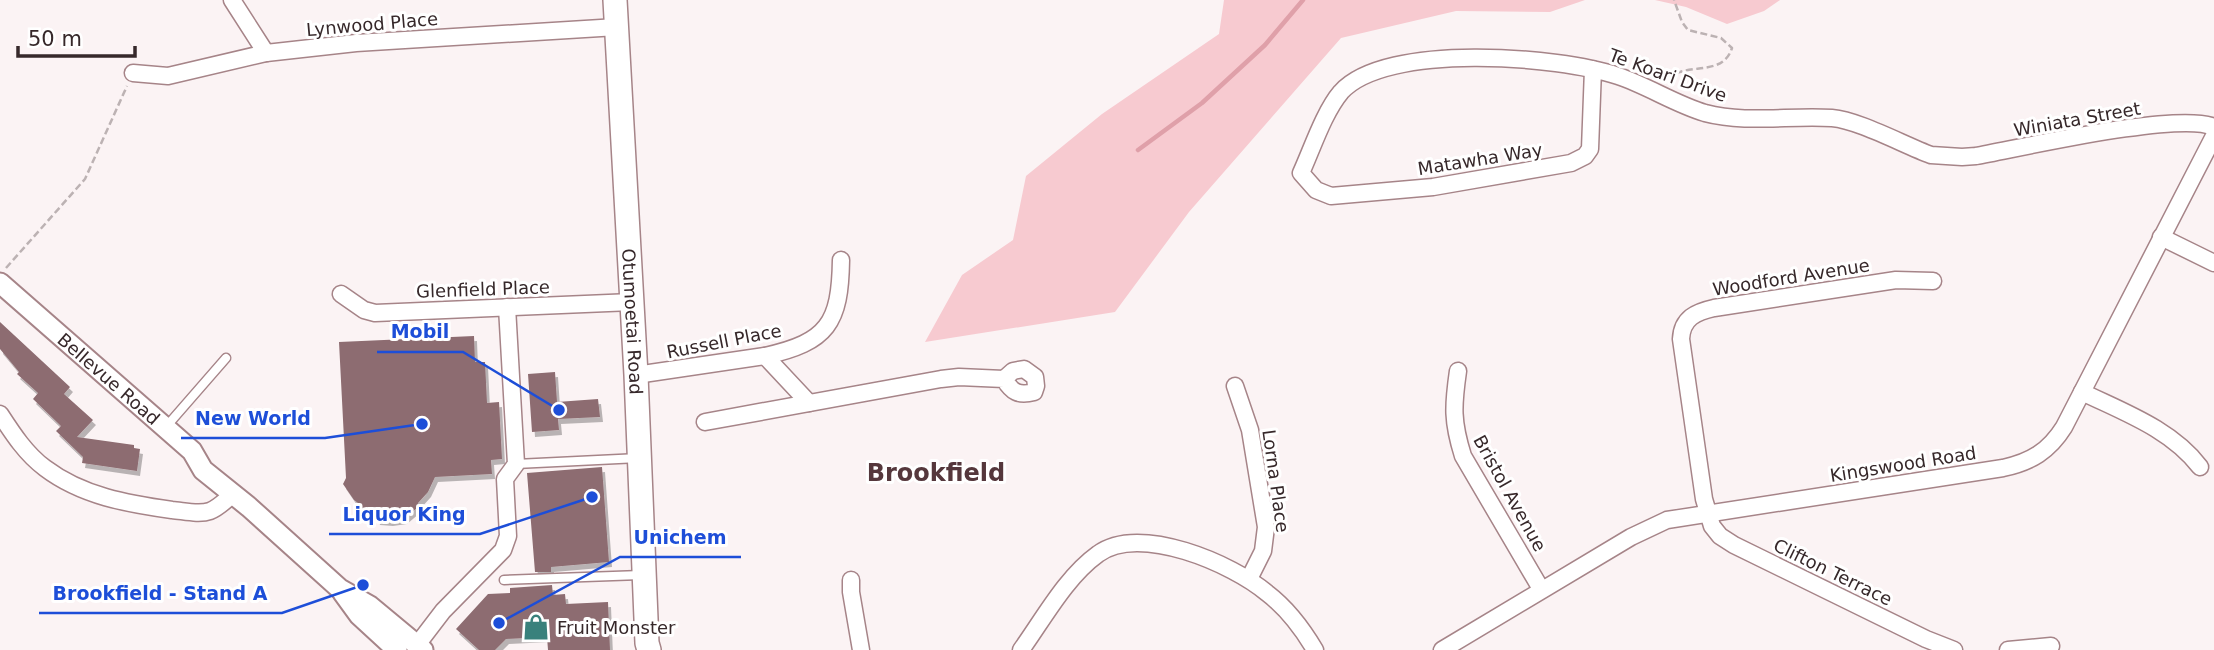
<svg xmlns="http://www.w3.org/2000/svg" width="2214" height="650" viewBox="0 0 2214 650" font-family="'DejaVu Sans',sans-serif">
	<style>
		.green { fill: #f7cad0 }
		.lines { fill: none; stroke-linecap: round; stroke-linejoin: round }
		.stream { stroke: #dfa0a9; stroke-width: 4.5 }
		.building { fill: #8d6c71; filter: url(#shadow) }
		.service-casing { stroke: #a68488; stroke-width: 11 }
		.minor-casing { stroke: #a68488; stroke-width: 19 }
		.tertiary-casing { stroke: #a68488; stroke-width: 23 }
		.secondary-casing { stroke: #a68488; stroke-width: 26 }
		.path { stroke: #bcb2b3; stroke-width: 2.5; stroke-dasharray: 7 3.5; stroke-linecap: butt }
		.service { stroke: #fff; stroke-width: 8 }
		.minor { stroke: #fff; stroke-width: 16 }
		.tertiary { stroke: #fff; stroke-width: 19 }
		.secondary { stroke: #fff; stroke-width: 23 }
		.labels { text-anchor: middle; dominant-baseline: central; stroke-width: 6; stroke-linejoin: round; paint-order: stroke }
		.street-label { font-size: 18px; fill: #36282a; stroke: #fff }
		.poi-label { font-size: 18px; fill: #36282a; stroke: #fff; text-anchor: start }
		.district-label { font-size: 24px; font-weight: bold; fill: #55373c; stroke: #fff }
		.leader { fill: none; stroke: #1d4ed8; stroke-width: 2.5 }
		.callout-dot { fill: #1d4ed8; stroke: #fff; stroke-width: 2.5 }
		.callout-label { font-size: 19px; text-anchor: middle; font-weight: bold; fill: #1d4ed8; stroke: #fff; stroke-width: 6; stroke-linejoin: round; paint-order: stroke }
	</style>
	<defs>
		<filter id="shadow"><feDropShadow dx="3" dy="5" stdDeviation="0" flood-color="#0004"/></filter>
	</defs>
	<rect width="100%" height="100%" fill="#fbf3f4"/>
	<g class="green">
		<polygon points="1224,0 1585,0 1550,12 1456,11 1341,38 1189,212 1115,312 925,342 962,275 1013,240 1026,176 1102,114 1219,34"/>
		<polygon points="1655,0 1780,0 1764,11 1727,24 1686,7"/>
	</g>
	<g class="lines">
		<polyline class="stream" points="1138,150 1202,103 1265,45 1303,0"/>
	</g>
	<g class="building">
		<polygon points="0,322 70,387 64,394 93,420 77,437 134,445 134,448 140,449 137,471 82,463 83,457 56,431 61,426 33,399 38,393 17,374 19,372 0,349"/>
		<polygon points="474,336 475,362 485,362 487,403 499,402 502,459 491,460 492,474 435,477 428,492 418,503 417,508 404,519 390,521 377,520 376,516 363,512 362,506 354,500 343,484 346,478 339,342"/>
		<polygon points="555,372 557,402 598,399 600,417 558,419 559,430 532,432 528,374"/>
		<polygon points="602,467 609,562 551,567 551,572 535,572 527,473"/>
		<polygon points="552,585 553,595 565,594 566,604 608,602 610,650 548,650 547,637 506,639 495,650 479,650 456,629 488,594 510,593 510,588"/>
	</g>
	<g class="lines">
		<g class="service-casing">
			<g id="service">
				<polyline points="165,428 226,358"/>
				<polyline points="516,464 639,458"/>
				<polyline points="504,580 641,575"/>
			</g>
		</g>
		<g class="minor-casing">
			<g id="minor">
				<polyline points="232,0 266,53"/>
				<path d="M1593,69L1590,149L1585,156L1571,163L1433,187L1331,196L1316,190L1301,173C1312,149 1324,112 1341,92C1386,42 1559,56 1618,76C1648,86 1675,104 1705,113C1747,124 1790,115 1832,118C1858,120 1904,145 1931,155L1962,157L1976,156C2021,148 2179,111 2214,127"/>
				<polyline points="133,73 168,76 266,53 356,43 617,27"/>
				<polyline points="2161,237 2214,263"/>
				<path d="M1933,281L1896,280L1714,308C1696,312 1682,318 1681,339L1704,499L1712,526L1720,536L1734,545L1926,639L1954,650"/>
				<polyline points="341,294 364,310 375,313 632,302"/>
				<polyline points="765,356 809,403"/>
				<path d="M1458,371C1453,406 1452,421 1463,456L1541,589"/>
				<path d="M636,375L765,356C828,342 840,323 841,260"/>
				<polyline points="1235,386 1250,430 1266,527 1263,551 1249,579"/>
				<path d="M2082,392C2123,412 2171,429 2200,467"/>
				<path d="M0,414C13,434 26,454 45,468C82,496 128,504 172,510C184,511 199,515 210,511C218,508 225,501 232,495"/>
				<path d="M705,422L941,379L959,377L1004,379L1013,371L1024,369L1035,377L1036,386L1034,392C1018,396 1012,392 1004,379"/>
				<polyline points="851,580 851,592 861,650"/>
				<polyline points="417,645 443,611 503,550 508,536 505,479 516,464 507,307"/>
				<path d="M1021,650C1044,618 1066,577 1098,554C1139,523 1233,564 1267,593C1288,609 1302,628 1315,650"/>
				<path d="M1442,650L1631,537L1667,520L2003,468C2031,462 2049,451 2064,427L2214,136"/>
				<polyline points="2008,650 2051,646"/>
			</g>
		</g>
		<g class="tertiary-casing">
			<g id="tertiary">
				<path id="s1" d="M0,283L192,451L203,470L249,507L340,589L370,606L423,650"/>
				<polyline points="343,593 359,615 397,650"/>
			</g>
		</g>
		<g class="secondary-casing">
			<g id="secondary">
				<path id="s2" d="M615,0L636,375L647,643L649,650"/>
			</g>
		</g>
		<g class="path">
			<path d="M1670,81L1671,76C1691,63 1723,76 1732,48L1721,38L1688,30L1682,22L1674,0"/>
			<polyline points="6,268 85,179 127,86"/>
		</g>
		<use href="#service" class="service"/>
		<use href="#minor" class="minor"/>
		<use href="#tertiary" class="tertiary"/>
		<use href="#secondary" class="secondary"/>
	</g>
	<defs>
		<g id="shop-bare" transform="scale(2.1)"><path d="M-5-2.5h2.3a2.7 3.5 0 0 1 5.4 0H5L5.5 6h-11ZM-1.5-2.5h3a1.5 2.3 0 0 0-3 0Z" fill="#39817c" stroke="#fff" stroke-width="2.5" paint-order="stroke"/></g>
	</defs>
	<g fill-rule="evenodd">
		<use href="#shop-bare" x="536" y="627"/>
	</g>
	<g class="labels">
		<g class="street-label">
			<text transform="translate(372 24) rotate(-5)">Lynwood Place</text>
			<text transform="translate(1668 75) rotate(20)">Te Koari Drive</text>
			<text transform="translate(2077 119) rotate(-10)">Winiata Street</text>
			<text transform="translate(1480 159) rotate(-9)">Matawha Way</text>
			<text transform="translate(1791 277) rotate(-9)">Woodford Avenue</text>
			<text transform="translate(483 289) rotate(-2)">Glenfield Place</text>
			<text stroke="none"><textPath href="#s2" startOffset="322">Otumoetai Road</textPath></text>
			<text transform="translate(724 341) rotate(-11)">Russell Place</text>
			<text stroke="none"><textPath href="#s1" startOffset="145">Bellevue Road</textPath></text>
			<text transform="translate(1903 464) rotate(-9)">Kingswood Road</text>
			<text transform="translate(1276 481) rotate(82)">Lorna Place</text>
			<text transform="translate(1510 493) rotate(61)">Bristol Avenue</text>
			<text transform="translate(1833 572) rotate(26)">Clifton Terrace</text>
		</g>
		<g class="poi-label">
			<text x="557" y="627">Fruit Monster</text>
		</g>
		<g class="district-label">
			<text x="936" y="473">Brookfield</text>
		</g>
	</g>
	<path class="leader" d="M559 410L463 352H377M422 424L325 438H181M592 497L480 534H329M499 623L620 557H741M363 585L282 613H39"/>
	<g class="callout-dot">
		<circle cx="559" cy="410" r="7"/>
		<circle cx="422" cy="424" r="7"/>
		<circle cx="592" cy="497" r="7"/>
		<circle cx="499" cy="623" r="7"/>
		<circle cx="363" cy="585" r="7"/>
	</g>
	<g class="callout-label">
		<text x="420" y="338">Mobil</text>
		<text x="253" y="425">New World</text>
		<text x="404" y="521">Liquor King</text>
		<text x="680" y="544">Unichem</text>
		<text x="160" y="600">Brookfield - Stand A</text>
	</g>
	<path d="M18 46v10h117v-10" fill="none" stroke="#36282a" stroke-width="3.5"/>
	<text x="28" y="46" font-size="21" fill="#36282a" stroke="#ffffff" stroke-width="5" paint-order="stroke">50 m</text>
</svg>
